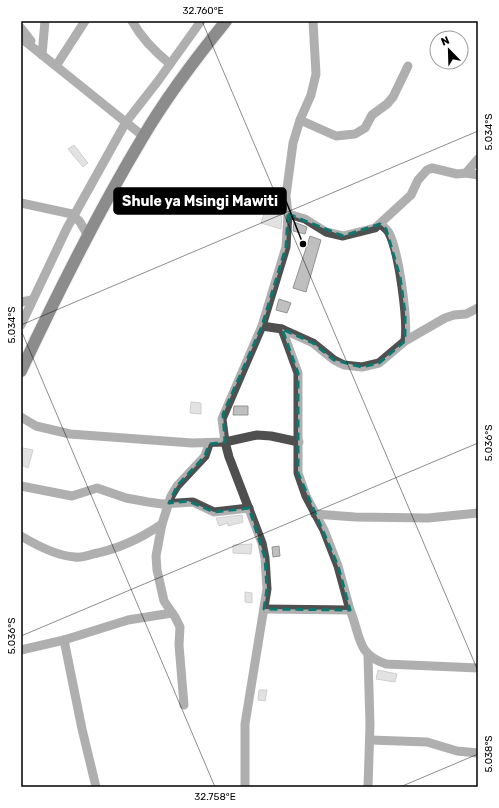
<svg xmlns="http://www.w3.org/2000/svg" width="499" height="808" viewBox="0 0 499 808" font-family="Rubik,sans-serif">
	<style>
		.building { fill: #bfbfbf; stroke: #939393 }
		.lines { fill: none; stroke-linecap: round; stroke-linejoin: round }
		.highway-casing { stroke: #dbdbdb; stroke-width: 14 }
		.minor { stroke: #4f4f4f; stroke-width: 9 }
		.highway { stroke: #000; stroke-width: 12 }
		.marked { fill: none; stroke: #0f766e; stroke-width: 3; stroke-dasharray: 8 5; stroke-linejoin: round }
		.ticks { fill: none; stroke: #000; stroke-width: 1; stroke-opacity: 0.45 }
		.leader { fill: none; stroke: #000; stroke-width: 1.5 }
		.callout-dot { fill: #000; stroke: #fff; stroke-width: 1.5 }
		.callout { fill: #000; stroke: #000; stroke-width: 1.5 }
		.callout-label { font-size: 14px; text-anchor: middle; font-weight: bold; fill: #fff }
		.neatline { fill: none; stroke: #000; stroke-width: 1.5 }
		.ticks-label { font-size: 10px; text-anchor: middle; fill: #000 }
	</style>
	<rect width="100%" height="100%" fill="#fff"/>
	<g class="building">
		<polygon points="74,145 88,163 83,167 68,149"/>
		<polygon points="265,211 282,216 281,229 261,223"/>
		<polygon points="294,222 307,227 305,234 293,231"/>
		<polygon points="310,236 321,240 306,292 293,288"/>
		<polygon points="279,299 291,303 287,313 276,310"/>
		<polygon points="191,402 201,403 201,414 190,413"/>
		<polygon points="234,406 248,406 248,415 233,415"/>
		<polygon points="23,448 33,450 28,468 21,465 21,449"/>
		<polygon points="242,515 243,522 228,526 228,523 219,526 216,518"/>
		<polygon points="252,544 251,554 233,553 233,545"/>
		<polygon points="279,546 280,556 273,557 272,547"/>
		<polygon points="245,592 252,593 252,603 245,602"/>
		<polygon points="378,670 397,674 395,682 376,679"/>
		<polygon points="259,690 267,690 265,701 258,700"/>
	</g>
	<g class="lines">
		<g class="highway-casing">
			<path id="highway" d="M21,371C58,292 98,212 143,137C167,96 196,58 226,21"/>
		</g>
		<g class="minor">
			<path d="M132,21C142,39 154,51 170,64"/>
			<polyline points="21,28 31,41"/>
			<polyline points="21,38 143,136"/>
			<polyline points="42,55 45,21"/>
			<polyline points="56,66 85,21"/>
			<polyline points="300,120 336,136 355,134 365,128 372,115 387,104 393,97 408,66"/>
			<polyline points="466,173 478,175"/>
			<polyline points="21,203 72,214 80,222 88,236"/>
			<polyline points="288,214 305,219 326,232 343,236 375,228 411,195 418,180 427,170 432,168 457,174 466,173 478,159"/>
			<path d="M380,224C384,227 387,229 389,233C399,253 408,319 405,341"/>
			<polyline points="21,302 32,300"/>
			<polyline points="21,325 67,228 126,122 158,81 201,21"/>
			<polyline points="262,326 282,329 313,343 334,360 344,365 362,367 379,363 405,341 445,318 454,315 466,314 478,308"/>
			<polyline points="282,329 298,373 298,473 306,496 324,530 338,566 350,610"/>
			<polyline points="21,417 36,426 70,434 192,443 225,442 257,435 271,436 299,442"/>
			<polyline points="21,486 72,496 97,488 126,498 148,502 162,504 193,502 214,512 249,508"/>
			<polyline points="315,514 355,517 428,518 478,513"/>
			<path d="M21,536C36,545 56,556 75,557C81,558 87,556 93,554C119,549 140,539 162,524"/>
			<path d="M264,609L350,610C361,636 356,654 386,664L478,668"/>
			<polyline points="64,640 82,729 96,787"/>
			<polyline points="21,650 64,640 128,620 172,613"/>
			<polyline points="184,705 179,645 180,627 175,617 164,601 157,570 156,556 162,524 171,496 177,486 205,456 209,444"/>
			<polyline points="370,740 427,742 457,751 478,753"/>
			<polyline points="245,787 245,724 267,589 265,558 262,543 229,457 225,442 222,419 262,326 286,247 288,214 286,196 293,143 300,120 311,95 316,74 313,21"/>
			<polyline points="368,787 370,725 368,656"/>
		</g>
		<use href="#highway" class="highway"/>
	</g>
	<path d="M0 0H499V808H0ZM288,214L343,236L380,224L386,229L400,277L405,313V341L379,363L362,367L334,360L313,343L282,329L298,373V473L338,566L350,610L264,609L267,589L265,558L249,508L214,512L188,501L169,503L177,486L205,456L209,444L225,442L223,414L262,326L286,247Z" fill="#fff" fill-opacity=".55" fill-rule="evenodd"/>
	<path class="marked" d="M288,214L343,236L380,224L386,229L400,277L405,313V341L379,363L362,367L334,360L313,343L282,329L298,373V473L338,566L350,610L264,609L267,589L265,558L249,508L214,512L188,501L169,503L177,486L205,456L209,444L225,442L223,414L262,326L286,247Z"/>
	<path class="ticks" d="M202,21L478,671M21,325L478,131M21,330L215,787M21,636L478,443M400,787L478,754"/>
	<path class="leader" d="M303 244L286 201"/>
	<circle class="callout-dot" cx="303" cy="244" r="4"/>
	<rect class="callout" x="114" y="188" width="172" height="26" rx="4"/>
	<g class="callout-label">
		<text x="200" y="206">Shule ya Msingi Mawiti</text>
	</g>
	<rect width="499" height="808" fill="none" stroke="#ffffff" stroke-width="44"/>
	<g transform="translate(449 50) rotate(337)"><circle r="19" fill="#ffffff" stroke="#999999"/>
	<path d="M0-3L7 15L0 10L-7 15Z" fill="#000000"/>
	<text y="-6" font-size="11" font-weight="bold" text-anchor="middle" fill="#000000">N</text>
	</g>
	<rect x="22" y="22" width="455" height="764" class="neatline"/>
	<g class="ticks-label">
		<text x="203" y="14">32.760°E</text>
		<text transform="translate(488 132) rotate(-90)" y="4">5.034°S</text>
		<text transform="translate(11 325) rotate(-90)" y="4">5.034°S</text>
		<text transform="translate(488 443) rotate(-90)" y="4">5.036°S</text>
		<text transform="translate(11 636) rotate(-90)" y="4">5.036°S</text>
		<text transform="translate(488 754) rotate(-90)" y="4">5.038°S</text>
		<text x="215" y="800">32.758°E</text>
	</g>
</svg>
